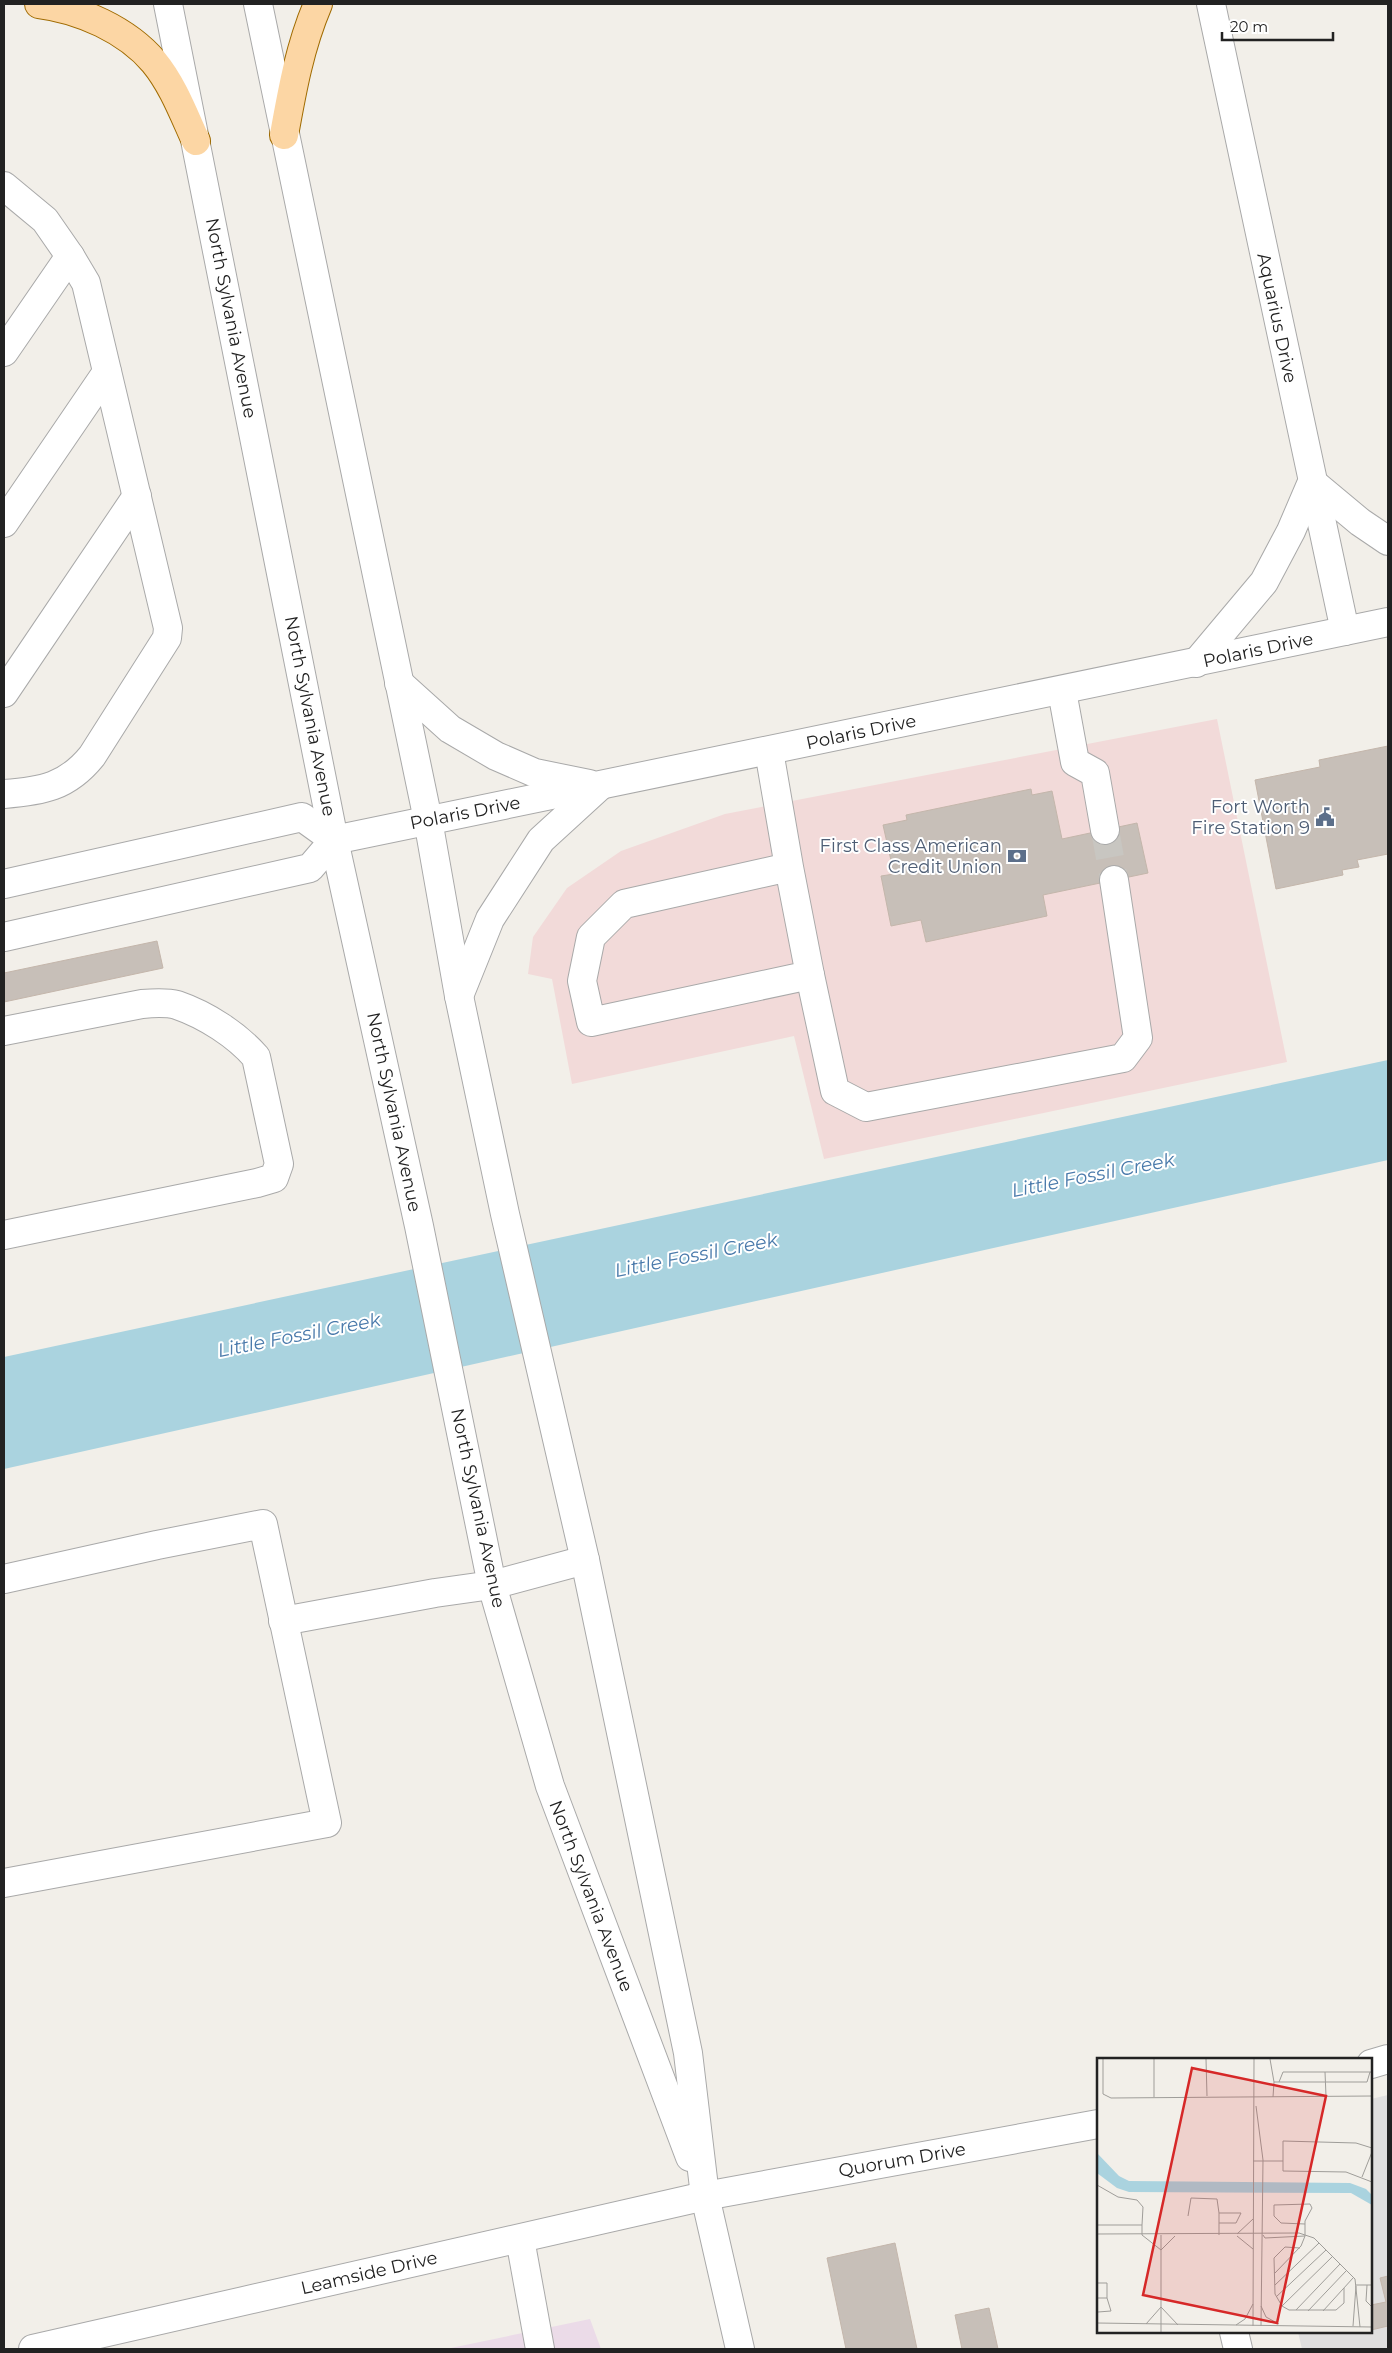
<svg xmlns="http://www.w3.org/2000/svg" width="1392" height="2353" viewBox="0 0 1392 2353" font-family="Montserrat,sans-serif">
	<style>
		.residential { fill: #e0dfdf }
		.commercial { fill: #f2dad9 }
		.industrial { fill: #ebdbe8 }
		.water { fill: #aad3df }
		.building { fill: #c7bfb8; stroke: #c4b6ab }
		.lines { fill: none; stroke-linecap: round; stroke-linejoin: round }
		.minor-tunnel { stroke: #c8c6c1; stroke-width: 28; stroke-dasharray: 28 14; stroke-linecap: butt }
		.minor-casing { stroke: #a9a9a9; stroke-width: 30 }
		.major-casing { stroke: #a06b00; stroke-width: 30 }
		.minor { stroke: #fff; stroke-width: 28 }
		.major { stroke: #fcd6a4; stroke-width: 28 }
		.labels { text-anchor: middle; dominant-baseline: central; stroke-width: 4; stroke-linejoin: round; paint-order: stroke }
		.street-label { font-size: 18px; fill: #222; stroke: #fff }
		.service-label { font-size: 18px; fill: #4e5e75; stroke: #fff; text-anchor: end }
		.water-label { font-size: 19px; font-style: italic; fill: #4a7aab; stroke: #fff }
		.inset-road { fill: none; stroke: #9f9d99; stroke-width: 1 }
		.view { fill: #d62828; fill-opacity: 0.15; stroke: #d62828; stroke-width: 2.5 }
		.inset-edge { fill: none; stroke: #222; stroke-width: 2.5 }
	</style>
	<rect width="100%" height="100%" fill="#f2efe9"/>
	<polygon class="residential" points="1388,2095 1388,2349 1302,2349 1298,2332 1371,2332 1371,2099"/>
	<polygon class="commercial" points="1217,719 1287,1062 824,1159 794,1036 572,1084 552,979 528,974 533,937 567,888 621,851 725,814"/>
	<polygon class="industrial" points="590,2319 601,2349 446,2349"/>
	<polygon class="water" points="1388,1060 1388,1160 4,1469 4,1357"/>
	<g class="building">
		<polygon points="1388,746 1388,854 1357,860 1359,867 1342,870 1343,875 1276,889 1255,780 1320,767 1319,760"/>
		<polygon points="1031,789 1032,795 1052,791 1062,839 1137,823 1148,873 1043,895 1047,916 926,942 921,920 891,926 881,876 894,874 883,825 907,820 906,815"/>
		<polygon points="157,941 163,968 4,1002 4,973"/>
		<polygon points="895,2243 917,2349 846,2349 827,2258"/>
		<polygon points="1388,2276 1388,2326 1371,2330 1371,2305 1386,2302 1380,2278"/>
		<polygon points="989,2308 998,2349 962,2349 955,2315"/>
	</g>
	<g class="lines">
		<polyline class="minor-tunnel" points="1105,830 1114,880"/>
		<g class="minor-casing">
			<g id="minor">
				<polyline points="168,4 334,840 419,1226 492,1585 550,1786 690,2157"/>
				<polyline points="258,4 428,820 459,996 505,1214 585,1560 688,2053 705,2196 740,2349"/>
				<polyline points="1211,4 1345,631"/>
				<path d="M4,186L45,220L70,256L86,283L168,628L167,638L92,756C67,787 42,791 4,794"/>
				<polyline points="4,352 70,256"/>
				<polyline points="4,523 107,372"/>
				<polyline points="1196,663 1264,582 1291,531 1312,482 1360,522 1388,541"/>
				<polyline points="399,683 450,729 496,756 535,773 589,784"/>
				<polyline points="1062,691 1075,762 1095,773 1105,830"/>
				<polyline points="4,693 137,496"/>
				<polyline points="769,751 789,867 624,904 591,937 582,981 591,1022 810,975 789,867"/>
				<polyline points="4,884 302,817 334,840"/>
				<polyline points="4,937 310,868 334,840 1388,622"/>
				<polyline points="810,975 835,1091 866,1107 1123,1058 1138,1038 1114,880"/>
				<polyline points="459,996 490,919 541,840 600,786"/>
				<path d="M4,1031L142,1004C153,1003 166,1002 177,1005C206,1015 237,1035 256,1057L279,1164L274,1178L257,1183L4,1235"/>
				<polyline points="4,1579 157,1545 263,1524 327,1823 4,1883"/>
				<polyline points="283,1621 435,1593 492,1585 585,1560"/>
				<polyline points="1371,2064 1388,2059"/>
				<polyline points="520,2239 540,2349"/>
				<polyline points="1234,2332 1238,2349"/>
				<polyline points="33,2349 705,2196 1098,2124"/>
			</g>
		</g>
		<g class="major-casing">
			<g id="major">
				<path d="M39,4C80,9 127,30 154,62C173,85 184,115 196,141"/>
				<path d="M284,135C292,90 300,46 318,4"/>
			</g>
		</g>
		<use href="#minor" class="minor"/>
		<use href="#major" class="major"/>
	</g>
	<defs>
		<g id="civic-bare" transform="scale(1.5)"><path d="M-.6-6.5H3V-4.5H.6V-3L4-1V1h2V6H-6V1h2V-1L-.6-3ZM-1.2 2.5V6h2.4V2.5Z" fill="#5c6f8a" stroke="#fff" stroke-width="2.5" paint-order="stroke"/></g>
		<g id="bank-bare" transform="scale(1.5)"><path d="M-6-4H6V4H-6ZM0-2.3a2.3 2.3 0 1 0 0 4.6a2.3 2.3 0 1 0 0-4.6Z" fill="#5c6f8a" stroke="#fff" stroke-width="2.5" paint-order="stroke"/></g>
	</defs>
	<g fill-rule="evenodd">
		<use href="#civic-bare" x="1325" y="817"/>
		<use href="#bank-bare" x="1017" y="856"/>
	</g>
	<g class="labels">
		<g class="street-label">
			<text transform="translate(231 318) rotate(79)">North Sylvania Avenue</text>
			<text transform="translate(1277 318) rotate(78)">Aquarius Drive</text>
			<text transform="translate(1258 650) rotate(-12)">Polaris Drive</text>
			<text transform="translate(310 716) rotate(79)">North Sylvania Avenue</text>
			<text transform="translate(861 732) rotate(-12)">Polaris Drive</text>
			<text transform="translate(465 813) rotate(-11)">Polaris Drive</text>
			<text transform="translate(394 1112) rotate(78)">North Sylvania Avenue</text>
			<text transform="translate(478 1508) rotate(78)">North Sylvania Avenue</text>
			<text transform="translate(591 1896) rotate(69)">North Sylvania Avenue</text>
			<text transform="translate(902 2160) rotate(-10)">Quorum Drive</text>
			<text transform="translate(369 2273) rotate(-13)">Leamside Drive</text>
		</g>
		<g class="service-label">
			<text x="1310" y="807">Fort Worth<tspan x="1310" dy="21">Fire Station 9</tspan></text>
			<text x="1002" y="846">First Class American<tspan x="1002" dy="21">Credit Union</tspan></text>
		</g>
		<g class="water-label">
			<text transform="translate(1093 1175) rotate(-11)">Little Fossil Creek</text>
			<text transform="translate(696 1255) rotate(-11)">Little Fossil Creek</text>
			<text transform="translate(299 1335) rotate(-11)">Little Fossil Creek</text>
		</g>
	</g>
	<g transform="translate(1097 2058)">
		<rect width="275" height="275" fill="#f2efe9"/>
		<path d="M0,95L22,118L32,123L253,125L269,131L275,137V147L254,135L32,134L20,130L0,115Z" fill="#aad3df"/>
		<path class="inset-road" d="M6,1V36L14,40L275,38M109,1L110,38M173,1L177,24H182L186,14H275M228,14L229,38M182,24H270L273,14M57,39V1M176,39L177,24M159,48L166,102L164,268M275,90L259,85L186,83V113L249,114L275,124M156,103H186M265,119L275,94M0,127L21,139L40,142L46,149L45,167H0M91,158L94,140L120,141L122,155M45,167V177L64,192L78,178M0,176L202,175L217,180L258,221L263,269M140,176L156,161M122,177V165H139L144,155H122V165M166,177L168,180L208,178M140,178L156,191M203,190L188,189L177,200L178,236L185,248L192,252H239L247,245V230M178,215L204,188L208,178V163L215,150L213,146L177,147V158L184,165L208,166M0,225H10V240H0M178,227L222,185M259,227H275M270,227L269,243L275,249M179,239L229,192M164,248L169,259L182,266M185,248L236,198M64,249L81,267M199,252L243,206M211,253L249,213M226,253L256,220M1,254L14,253L10,240M0,265L275,269M49,266L64,249M139,267L148,261L156,246M156,268L157,1M256,268L259,228M64,274V177"/>
		<path class="view" d="M95,10L229,38L180,265L46,237Z"/>
		<rect width="275" height="275" class="inset-edge"/>
	</g>
	<rect width="1392" height="2353" fill="none" stroke="#222222" stroke-width="10"/>
	<path d="M1222 32v8h111v-8" fill="none" stroke="#222222" stroke-width="2.5"/>
	<text x="1230" y="32" font-size="15" fill="#222222" stroke="#ffffff" stroke-width="4" paint-order="stroke">20 m</text>
</svg>
